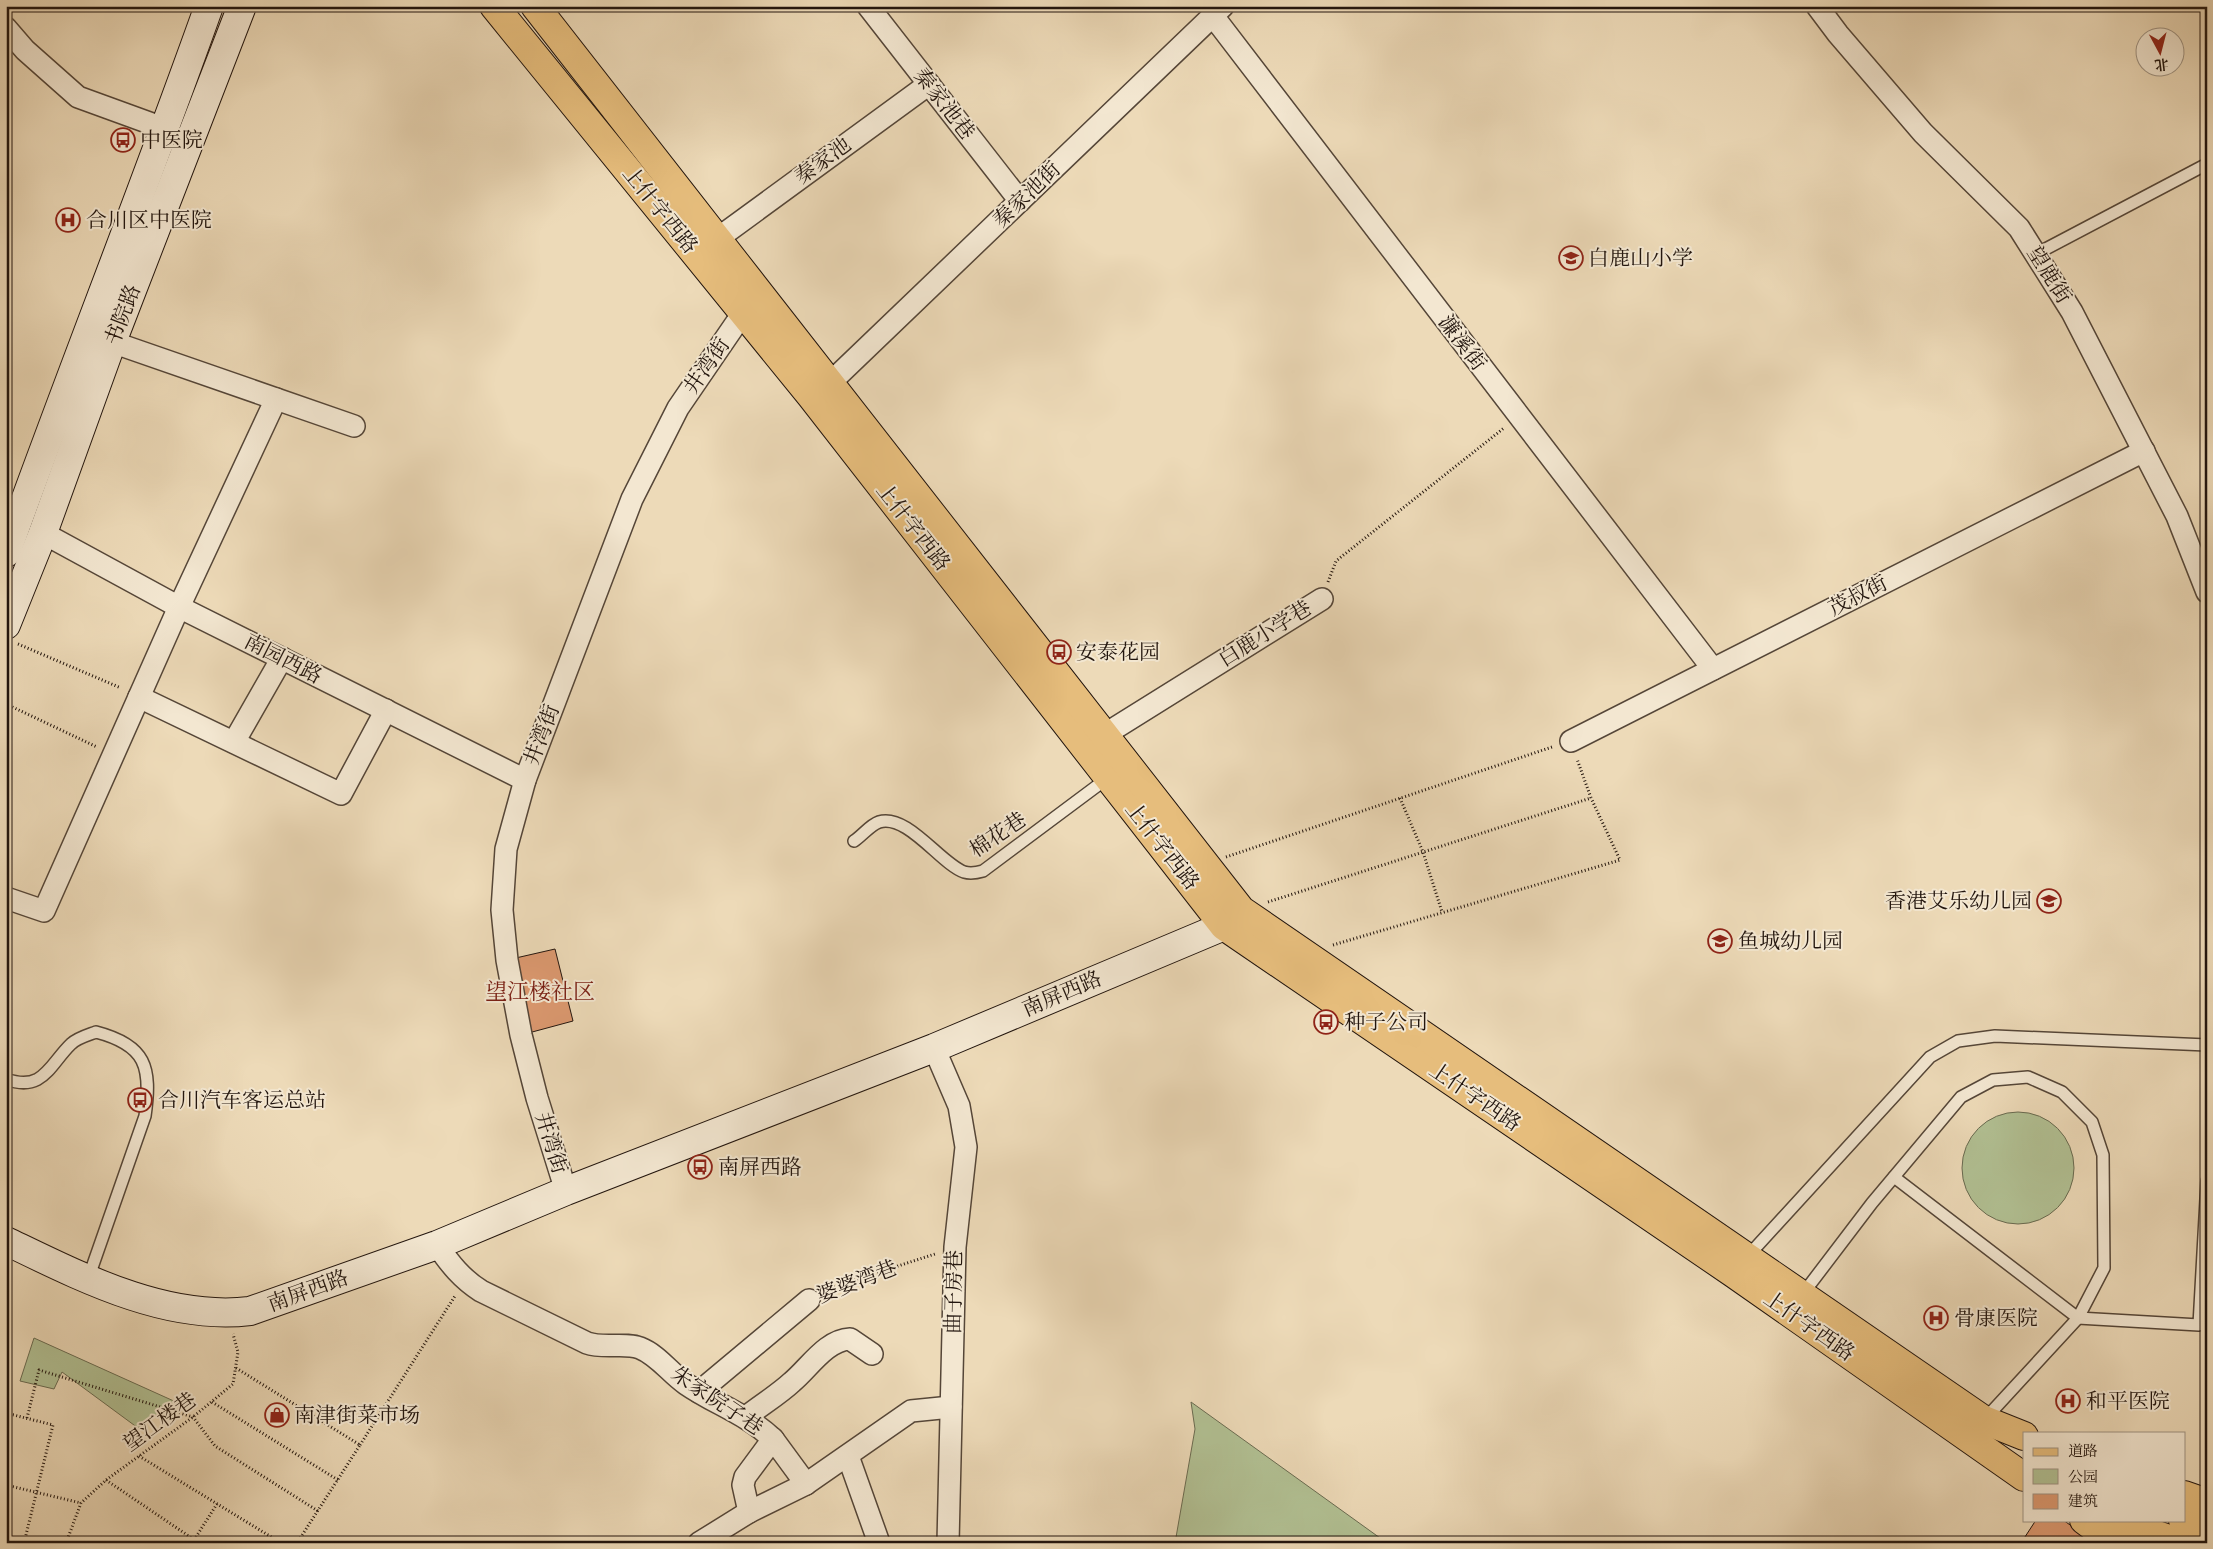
<svg xmlns="http://www.w3.org/2000/svg" width="2213" height="1549" viewBox="0 0 2213 1549" font-family="'IM FELL Double Pica','Noto Serif SC',serif">
	<style>
		.green { fill: #b2c194; stroke: #6a6b51 }
		.building { fill: #dc9970; stroke: #22150e }
		.lines { fill: none; stroke-linecap: round; stroke-linejoin: round }
		.lane-casing { stroke: #554638; stroke-width: 14 }
		.street-casing { stroke: #554638; stroke-width: 24 }
		.secondary-casing { stroke: #22150e; stroke-width: 30 }
		.primary-casing { stroke: #22150e; stroke-width: 30 }
		.highway-casing { stroke: #22150e; stroke-width: 30 }
		.path { stroke: #22150e; stroke-width: 3; stroke-dasharray: 1 2.5; stroke-linecap: butt }
		.lane { stroke: #f3e7d1; stroke-width: 11 }
		.street { stroke: #f3e7d1; stroke-width: 21 }
		.secondary { stroke: #f3e7d1; stroke-width: 28 }
		.primary { stroke: #e6bd7c; stroke-width: 28 }
		.highway { stroke: #e6bd7c; stroke-width: 28 }
		.labels { text-anchor: middle; dominant-baseline: central; stroke-width: 4; stroke-linejoin: round; paint-order: stroke }
		.street-label { font-size: 21px; fill: #22150e; stroke: #f3e7d1 }
		.poi-label { font-size: 21px; fill: #22150e; stroke: #f3e7d1; text-anchor: start }
		.neighbourhood-label { font-size: 22px; fill: #7a1f14; stroke: #f3e7d1 }
	</style>
	<rect width="100%" height="100%" fill="#eddab8"/>
	<filter id="stains"><feTurbulence type="fractalNoise" baseFrequency=".004" numOctaves="4"/><feColorMatrix values="0 0 0 0 .2 0 0 0 0 .09 0 0 0 0 .02 0 0 0 .5 -.17"/></filter>
	<radialGradient id="worn" r=".72"><stop offset=".6" stop-color="#630" stop-opacity="0"/><stop offset="1" stop-color="#630" stop-opacity=".3"/></radialGradient>
	<g class="green">
		<circle cx="2018" cy="1168" r="56"/>
		<polygon points="34,1338 176,1402 138,1428 62,1372 54,1389 20,1381"/>
		<polygon points="1191,1402 1387,1543 1175,1543 1195,1429"/>
	</g>
	<g class="building">
		<polygon points="555,949 573,1021 521,1035 507,960"/>
		<polygon points="2036,1520 2063,1520 2096,1543 2021,1543"/>
	</g>
	<g class="lines">
		<g class="lane-casing">
			<g id="lane">
				<polyline points="2036,254 2207,164"/>
				<path d="M854,841C862,836 870,825 879,822C907,813 941,864 964,872C971,874 976,873 983,871L1109,777"/>
				<path d="M6,1079C43,1093 50,1064 71,1044C77,1038 88,1035 96,1032C146,1045 152,1067 145,1116L88,1279"/>
				<polyline points="1894,1177 2078,1318 2199,1325 2207,1181"/>
				<polyline points="1747,1257 1930,1057 1958,1041 1995,1036 2207,1045"/>
				<polyline points="1802,1295 1872,1203 1961,1097 1993,1080 2028,1077 2062,1092 2092,1122 2103,1155 2104,1268 2078,1318 1984,1420"/>
			</g>
		</g>
		<g class="street-casing">
			<g id="street">
				<polyline points="868,6 1020,201"/>
				<polyline points="1817,6 1838,34 1923,133 2019,228 2072,312 2177,516 2207,592"/>
				<polyline points="1213,16 1713,669"/>
				<polyline points="6,28 25,50 78,97 166,129"/>
				<polyline points="717,239 929,84"/>
				<polyline points="112,342 354,426"/>
				<polyline points="830,383 1223,6"/>
				<polyline points="43,533 179,607 525,780"/>
				<polyline points="139,697 341,794 386,710"/>
				<polyline points="1104,735 1322,599"/>
				<polyline points="1571,741 2144,451"/>
				<polyline points="234,742 282,658"/>
				<polyline points="6,898 44,911 179,607 276,399"/>
				<polyline points="934,1048 959,1106 966,1147 955,1247 948,1543"/>
				<polyline points="566,1191 537,1098 521,1035 507,960 502,910 506,849 525,780 632,499 678,408 743,313"/>
				<path d="M437,1245C450,1264 462,1279 481,1291L587,1343C604,1349 625,1342 640,1348C658,1355 670,1373 686,1384C715,1404 747,1414 773,1439L745,1477L743,1485L749,1512L699,1543"/>
				<polyline points="699,1392 809,1300"/>
				<path d="M746,1417C761,1405 778,1395 792,1382C809,1368 826,1340 850,1339L872,1354"/>
				<polyline points="773,1439 806,1484"/>
				<polyline points="848,1456 879,1543"/>
				<polyline points="749,1512 806,1484 911,1411 951,1407"/>
			</g>
		</g>
		<g class="secondary-casing">
			<g id="secondary">
				<path d="M6,553C72,370 144,189 209,6"/>
				<polyline points="6,625 43,533 112,342 242,6"/>
				<path d="M6,1241C81,1277 165,1321 250,1311L437,1245L566,1191L934,1048L1224,926L1240,911"/>
			</g>
		</g>
		<g class="primary-casing">
			<g id="primary">
				<polyline points="2123,1520 2157,1535 2181,1543"/>
				<polyline points="2183,1520 2207,1528"/>
			</g>
		</g>
		<g class="highway-casing">
			<g id="highway">
				<polyline points="494,6 811,396 1224,926 1733,1273 2024,1477"/>
				<polyline points="535,6 1241,910 1984,1420 2024,1436"/>
				<polyline points="2184,1495 2207,1503"/>
				<polyline points="2084,1520 2115,1543"/>
			</g>
		</g>
		<g class="path">
			<polyline points="1328,582 1336,561 1504,428"/>
			<polyline points="18,644 121,688"/>
			<polyline points="6,704 97,747"/>
			<polyline points="1400,798 1423,852 1442,912"/>
			<polyline points="1226,857 1552,747"/>
			<polyline points="1268,902 1591,798 1577,759"/>
			<polyline points="1333,945 1620,860 1591,798"/>
			<polyline points="824,1290 935,1254"/>
			<polyline points="236,1368 360,1445 297,1543"/>
			<polyline points="212,1402 338,1480"/>
			<polyline points="6,1413 53,1425 24,1543"/>
			<polyline points="27,1418 39,1370 193,1417 215,1446 318,1511"/>
			<polyline points="360,1445 455,1296"/>
			<polyline points="139,1456 281,1543"/>
			<polyline points="106,1480 199,1543"/>
			<polyline points="6,1485 81,1503"/>
			<polyline points="194,1540 217,1504"/>
			<polyline points="66,1543 81,1503 106,1480 193,1417 233,1384 238,1352 233,1334"/>
		</g>
		<use href="#lane" class="lane"/>
		<use href="#street" class="street"/>
		<use href="#secondary" class="secondary"/>
		<use href="#primary" class="primary"/>
		<use href="#highway" class="highway"/>
	</g>
	<defs>
		<g id="bus-ring" transform="scale(1.25)"><circle r="9.5" fill="#f3e7d1" stroke="#8f2418" stroke-width="1.5"/><path d="M-5-6H5V4H4V6H2V4H-2V6H-4V4H-5ZM-3.5-4V0h7V-4ZM-3.5 1.2v1.5H-2V1.2ZM2 1.2v1.5H3.5V1.2Z" fill="#8f2418"/></g>
		<g id="hospital-ring" transform="scale(1.25)"><circle r="9.5" fill="#f3e7d1" stroke="#8f2418" stroke-width="1.5"/><path d="M-5-5h3v3.5h4V-5h3V5h-3V1.5h-4V5h-3Z" fill="#8f2418"/></g>
		<g id="school-ring" transform="scale(1.25)"><circle r="9.5" fill="#f3e7d1" stroke="#8f2418" stroke-width="1.5"/><path d="M0-5L7-2L0 1L-7-2ZM-4 1L0 2.5L4 1V4Q0 6-4 4Z" fill="#8f2418"/></g>
		<g id="shop-ring" transform="scale(1.25)"><circle r="9.5" fill="#f3e7d1" stroke="#8f2418" stroke-width="1.5"/><path d="M-5-2.5h2.3a2.7 3.5 0 0 1 5.4 0H5L5.5 6h-11ZM-1.5-2.5h3a1.5 2.3 0 0 0-3 0Z" fill="#8f2418"/></g>
	</defs>
	<g fill-rule="evenodd">
		<use href="#bus-ring" x="123" y="140"/>
		<use href="#hospital-ring" x="68" y="220"/>
		<use href="#school-ring" x="1571" y="258"/>
		<use href="#bus-ring" x="1059" y="652"/>
		<use href="#school-ring" x="2049" y="901"/>
		<use href="#school-ring" x="1720" y="941"/>
		<use href="#bus-ring" x="1326" y="1022"/>
		<use href="#bus-ring" x="140" y="1100"/>
		<use href="#bus-ring" x="700" y="1167"/>
		<use href="#hospital-ring" x="1936" y="1318"/>
		<use href="#hospital-ring" x="2068" y="1401"/>
		<use href="#shop-ring" x="277" y="1415"/>
	</g>
	<g class="labels">
		<g class="street-label">
			<text transform="translate(944 104) rotate(52)">秦家池巷</text>
			<text transform="translate(823 161) rotate(-36)">秦家池</text>
			<text transform="translate(1027 195) rotate(-44)">秦家池街</text>
			<text transform="translate(660 210) rotate(51)">上什字西路</text>
			<text transform="translate(2049 275) rotate(58)">望鹿街</text>
			<text transform="translate(123 315) rotate(-69)">书院路</text>
			<text transform="translate(1462 343) rotate(53)">濂溪街</text>
			<text transform="translate(707 366) rotate(-55)">井湾街</text>
			<text transform="translate(913 527) rotate(52)">上什字西路</text>
			<text transform="translate(1858 596) rotate(-27)">茂叔街</text>
			<text transform="translate(1265 634) rotate(-32)">白鹿小学巷</text>
			<text transform="translate(283 659) rotate(27)">南园西路</text>
			<text transform="translate(542 735) rotate(-69)">井湾街</text>
			<text transform="translate(998 835) rotate(-34)">棉花巷</text>
			<text transform="translate(1162 846) rotate(52)">上什字西路</text>
			<text transform="translate(1062 994) rotate(-23)">南屏西路</text>
			<text transform="translate(1475 1097) rotate(34)">上什字西路</text>
			<text transform="translate(551 1143) rotate(73)">井湾街</text>
			<text transform="translate(857 1282) rotate(-21)">婆婆湾巷</text>
			<text transform="translate(308 1291) rotate(-20)">南屏西路</text>
			<text transform="translate(954 1292) rotate(-89)">曲子房巷</text>
			<text transform="translate(1809 1326) rotate(35)">上什字西路</text>
			<text transform="translate(717 1401) rotate(34)">朱家院子巷</text>
			<text transform="translate(160 1422) rotate(-36)">望江楼巷</text>
		</g>
		<g class="poi-label">
			<text x="140" y="140">中医院</text>
			<text x="86" y="220">合川区中医院</text>
			<text x="1588" y="258">白鹿山小学</text>
			<text x="1076" y="652">安泰花园</text>
			<text x="2032" y="901" text-anchor="end">香港艾乐幼儿园</text>
			<text x="1738" y="941">鱼城幼儿园</text>
			<text x="1344" y="1022">种子公司</text>
			<text x="158" y="1100">合川汽车客运总站</text>
			<text x="718" y="1167">南屏西路</text>
			<text x="1954" y="1318">骨康医院</text>
			<text x="2086" y="1401">和平医院</text>
			<text x="294" y="1415">南津街菜市场</text>
		</g>
		<g class="neighbourhood-label">
			<text x="540" y="992">望江楼社区</text>
		</g>
	</g>
	<rect width="2213" height="1549" fill="none" stroke="#eddab8" stroke-width="25"/>
	<rect x="8" y="8" width="2198" height="1534" fill="none" stroke="#22150e" stroke-width="2.5"/>
	<rect x="12" y="12" width="2188" height="1524" fill="none" stroke="#22150e"/>
	<rect x="2023" y="1432" width="162" height="90" fill="#f3e7d1" stroke="#9f9383"/>
	<rect x="2033" y="1448" width="25" height="8" fill="#e6bd7c" stroke="#9f9383"/>
	<text x="2068" y="1456" font-size="15" fill="#22150e">道路</text>
	<rect x="2033" y="1469" width="25" height="15" fill="#b2c194" stroke="#9f9383"/>
	<text x="2068" y="1482" font-size="15" fill="#22150e">公园</text>
	<rect x="2033" y="1494" width="25" height="15" fill="#dc9970" stroke="#9f9383"/>
	<text x="2068" y="1506" font-size="15" fill="#22150e">建筑</text>
	<g transform="translate(2160 52) rotate(173)"><circle r="24" fill="#f3e7d1" stroke="#9f9383"/>
	<path d="M0-4L9 19L0 12L-9 19Z" fill="#8f2418"/>
	<text y="-8" font-size="14" font-weight="bold" text-anchor="middle" fill="#22150e">北</text>
	</g>
	<rect width="100%" height="100%" filter="url(#stains)"/>
	<rect width="100%" height="100%" fill="url(#worn)"/>
</svg>
